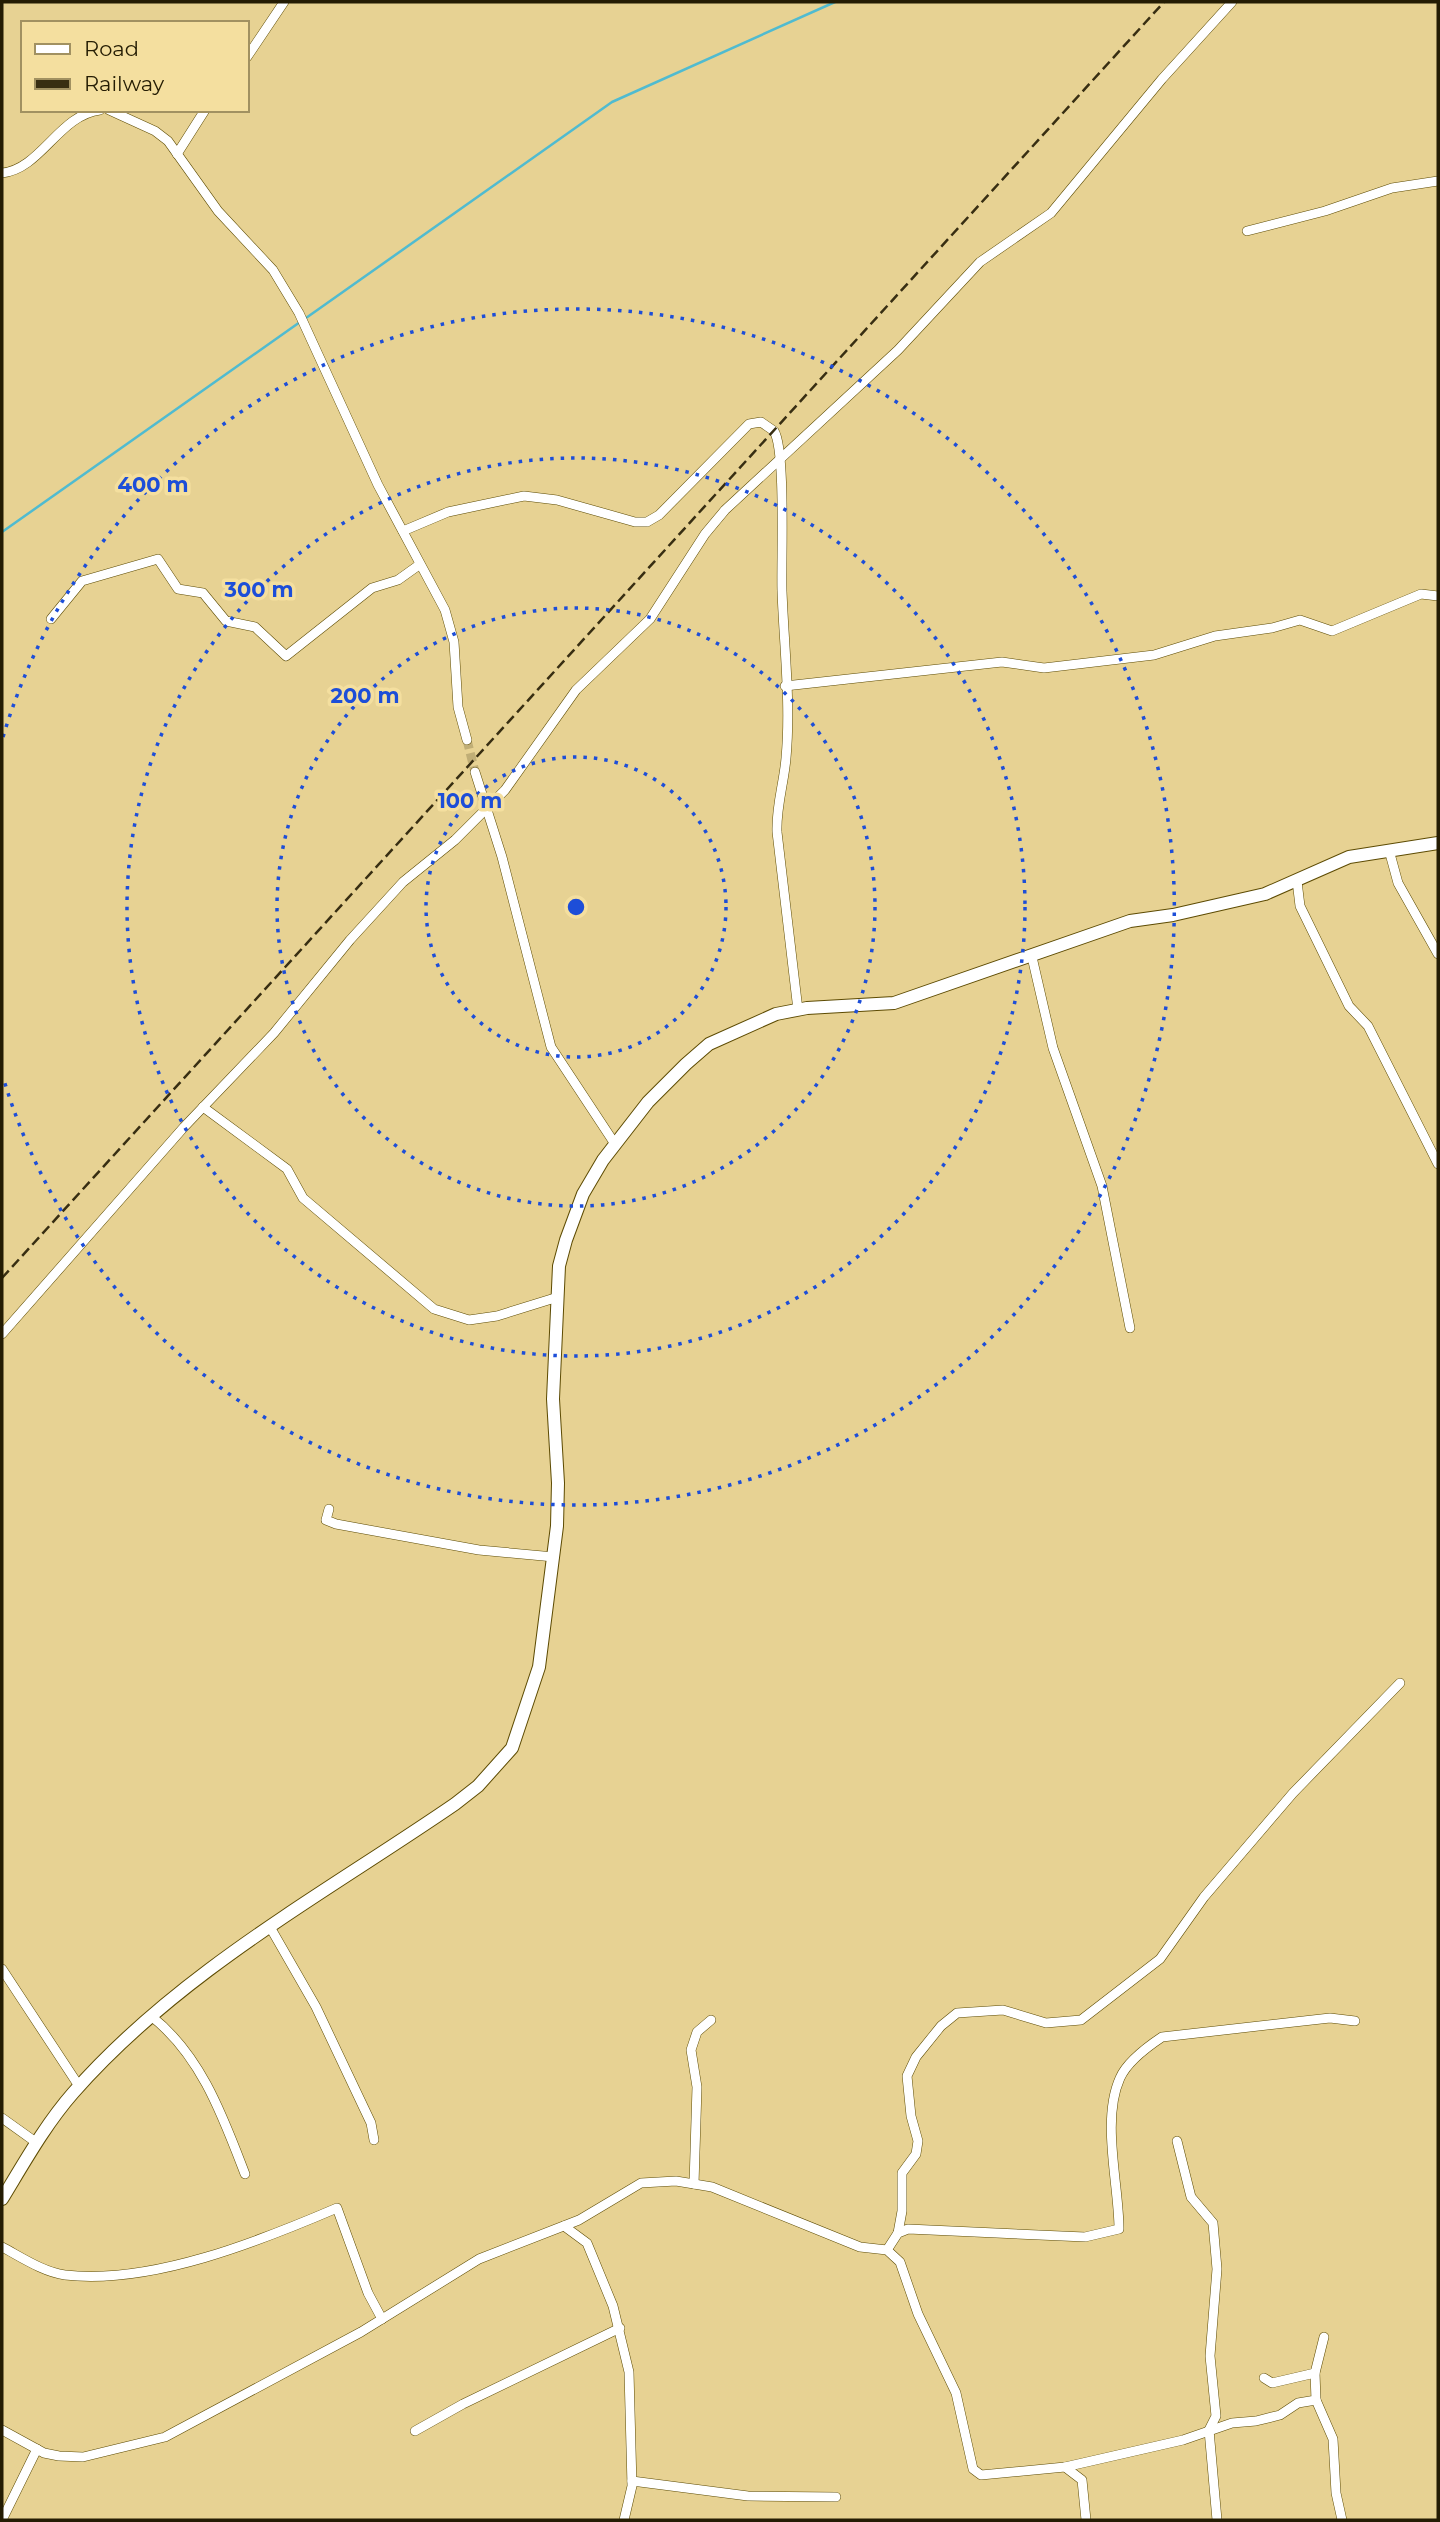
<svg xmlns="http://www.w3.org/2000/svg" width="1440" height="2522" viewBox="0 0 1440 2522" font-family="Montserrat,sans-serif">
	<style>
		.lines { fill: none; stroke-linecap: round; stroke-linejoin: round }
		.stream { stroke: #50bbd0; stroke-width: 2.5 }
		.street-tunnel { stroke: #c0ae76; stroke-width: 9; stroke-dasharray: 9 4.5; stroke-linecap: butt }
		.street-casing { stroke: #5d4b03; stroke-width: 10 }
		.secondary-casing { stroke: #5d4b03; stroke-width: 14 }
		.street { stroke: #fff; stroke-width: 9 }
		.secondary { stroke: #fff; stroke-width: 12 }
		.rail { stroke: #382e12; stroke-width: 2.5; stroke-dasharray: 10 5; stroke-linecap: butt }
		.ring { fill: none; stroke: #1d4ed8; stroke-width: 3.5; stroke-dasharray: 3.5 7 }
		.centre { fill: #1d4ed8; stroke: #f4df9f; stroke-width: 3.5 }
		.ring-label { font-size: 21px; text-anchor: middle; font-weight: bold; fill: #1d4ed8; stroke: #f4df9f; stroke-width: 7; stroke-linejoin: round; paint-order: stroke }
	</style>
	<rect width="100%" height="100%" fill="#e7d293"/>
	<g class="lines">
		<g class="stream">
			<polyline points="306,318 612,102 835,2"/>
			<polyline points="2,532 300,322"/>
		</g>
		<polyline class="street-tunnel" points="467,740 475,772"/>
		<g class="street-casing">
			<g id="street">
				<polyline points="247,57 284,2"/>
				<polyline points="109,110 155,131 168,141 218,211 273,270 299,313 378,485 445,610 454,642 458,707 467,740"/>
				<polyline points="177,154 205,110"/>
				<path d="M2,173C41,169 59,115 100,110"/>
				<polyline points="1247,231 1325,211 1392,188 1438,181"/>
				<path d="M403,531L448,512L524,496L557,500L635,522H647L659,515L749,424L761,422L774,431C786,450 781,562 782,591C784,646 791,704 786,758C784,783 776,806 777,832L798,1010"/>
				<polyline points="51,619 82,581 158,559 178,589 203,593 226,621 255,627 286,656 372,588 398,580 419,565"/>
				<polyline points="785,686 1002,662 1044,668 1154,655 1215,636 1272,628 1300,620 1332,631 1421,594 1438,596"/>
				<polyline points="475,772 502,857 551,1047 615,1144"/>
				<polyline points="1389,850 1398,883 1438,954"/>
				<polyline points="1297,881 1300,906 1349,1006 1368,1026 1438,1164"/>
				<polyline points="1032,957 1053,1048 1102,1186 1130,1328"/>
				<polyline points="203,1107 287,1169 303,1198 434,1309 469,1320 497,1316 558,1297"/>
				<polyline points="2,1334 184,1127 274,1033 350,940 403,882 455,840 505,790 576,690 650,619 705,534 725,510 898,350 980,262 1051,213 1162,79 1232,2"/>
				<polyline points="329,1509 326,1520 336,1524 479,1550 554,1557"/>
				<polyline points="270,1927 316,2007 371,2123 374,2140"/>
				<polyline points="2,1969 79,2086"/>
				<path d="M151,2016C201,2055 223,2117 245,2174"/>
				<polyline points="2,2118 37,2143"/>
				<polyline points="1177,2141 1191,2197 1213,2223 1217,2269 1210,2356 1216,2416 1209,2430 1217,2520"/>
				<polyline points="694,2184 697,2087 691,2050 697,2032 711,2020"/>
				<polyline points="564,2226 587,2243 613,2306 629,2372 632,2486 624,2520"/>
				<polyline points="898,2233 902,2211 902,2173 916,2154 918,2141 911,2116 907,2076 916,2057 941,2026 957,2013 1003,2010 1046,2023 1081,2020 1160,1959 1204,1897 1293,1793 1400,1683"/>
				<path d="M2,2247C21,2257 43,2272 65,2275C151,2285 260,2241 337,2208L368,2293L382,2319"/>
				<path d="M887,2250L898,2233L908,2229L1085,2237L1119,2229C1119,2185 1101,2120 1120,2078C1127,2062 1147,2047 1162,2037L1330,2018L1355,2021"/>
				<polyline points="1264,2378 1272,2383 1315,2373"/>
				<polyline points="1316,2400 1333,2439 1336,2493 1342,2520"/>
				<polyline points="2,2430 44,2453 59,2456 83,2457 165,2437 361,2332 479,2259 579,2220 641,2183 676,2181 712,2187 860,2247 887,2250 900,2262 918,2314 956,2393 973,2469 981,2475 1065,2467 1082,2480 1086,2520"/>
				<polyline points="415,2431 463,2404 620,2328"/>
				<polyline points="1065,2467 1183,2440 1232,2423 1256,2421 1280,2415 1298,2403 1316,2400 1315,2373 1324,2337"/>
				<polyline points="632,2481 748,2496 836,2497"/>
				<polyline points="2,2520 37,2449"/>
			</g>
		</g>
		<g class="secondary-casing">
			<path id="secondary" d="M2,2199C24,2163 45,2125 73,2093C179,1972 324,1894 455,1804L478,1786L512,1748L539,1667L557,1526L558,1483L553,1399L559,1266L566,1240L583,1194L603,1160L648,1102L686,1064L709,1044L776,1014L807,1008L894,1003L1130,921L1173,915L1265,894L1349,857L1438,843"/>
		</g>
		<use href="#street" class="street"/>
		<use href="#secondary" class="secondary"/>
		<polyline class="rail" points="2,1278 1164,2"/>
	</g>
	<g class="ring">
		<circle cx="576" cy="907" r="150"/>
		<circle cx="576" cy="907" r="299"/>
		<circle cx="576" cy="907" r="449"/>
		<path d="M3 737A598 598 0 1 1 3 1077"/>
	</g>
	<circle cx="576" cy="907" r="10" class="centre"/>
	<g class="ring-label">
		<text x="153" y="492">400 m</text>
		<text x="259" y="597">300 m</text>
		<text x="365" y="703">200 m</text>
		<text x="470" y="808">100 m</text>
	</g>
	<rect width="1440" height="2522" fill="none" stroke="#241c03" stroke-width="7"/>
	<rect x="21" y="21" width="228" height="91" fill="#f4df9f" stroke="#a19161" stroke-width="2"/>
	<rect x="35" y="44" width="35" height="10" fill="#ffffff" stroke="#a19161" stroke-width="2"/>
	<text x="84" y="56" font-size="21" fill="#241c03">Road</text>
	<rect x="35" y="79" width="35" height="10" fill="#382e12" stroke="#a19161" stroke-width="2"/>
	<text x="84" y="91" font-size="21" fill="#241c03">Railway</text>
</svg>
